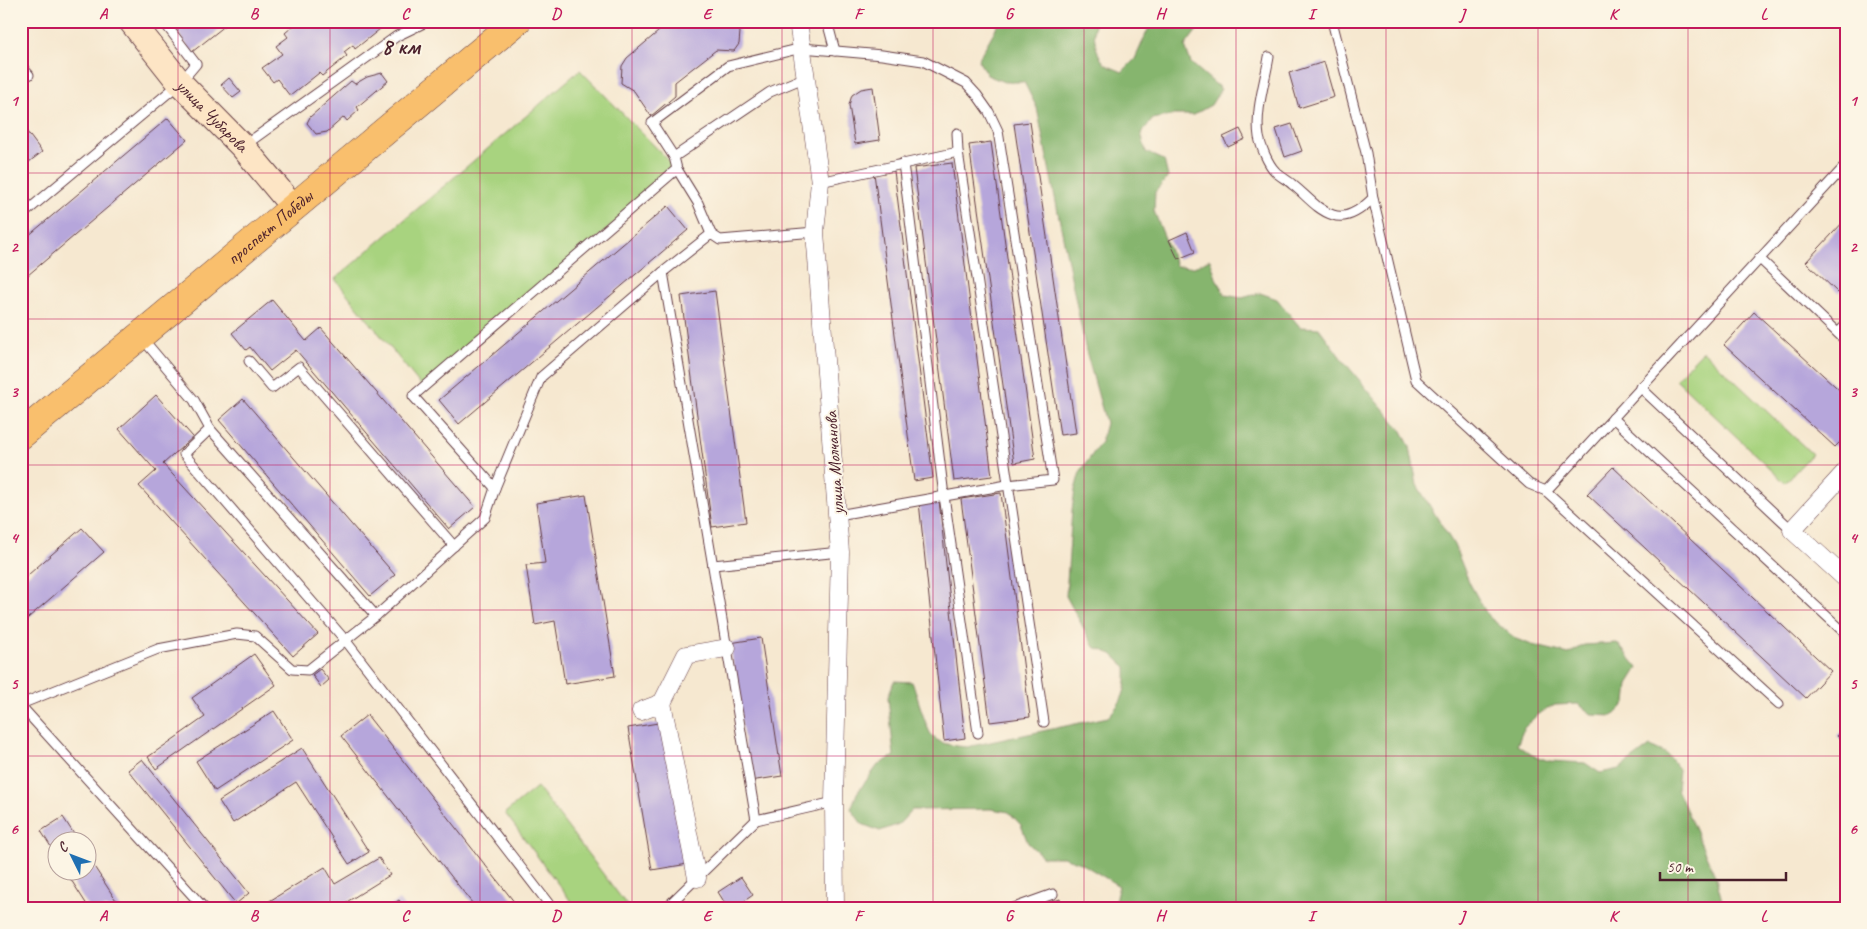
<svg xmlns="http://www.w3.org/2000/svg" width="1867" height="929" viewBox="0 0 1867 929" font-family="Caveat,sans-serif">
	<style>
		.green { fill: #a8d37f; stroke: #797955 }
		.forest { fill: #86b56e; stroke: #686a4c }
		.building { fill: #b6a6db }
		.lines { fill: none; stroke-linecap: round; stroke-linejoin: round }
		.lane-casing { stroke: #643d44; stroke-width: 11 }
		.street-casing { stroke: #643d44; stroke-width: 19 }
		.secondary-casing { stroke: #643d44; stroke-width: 27 }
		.primary-casing { stroke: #643d44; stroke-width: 29 }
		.lane { stroke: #fff; stroke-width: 9 }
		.street { stroke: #fff; stroke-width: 18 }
		.secondary { stroke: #fde5c5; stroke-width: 25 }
		.primary { stroke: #f9bf6d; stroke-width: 28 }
		.grid { fill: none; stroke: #c2185b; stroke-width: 1; stroke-opacity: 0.55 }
		.labels { text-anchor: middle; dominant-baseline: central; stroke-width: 4; stroke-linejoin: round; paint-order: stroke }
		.street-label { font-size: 18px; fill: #4a1f2b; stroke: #fcf5e5 }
		.district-label { font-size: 22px; font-weight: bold; fill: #4a1f2b; stroke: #fcf5e5 }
		.neatline { fill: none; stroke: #c2185b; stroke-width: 2 }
		.grid-label { font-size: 16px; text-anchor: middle; font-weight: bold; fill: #c2185b }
	</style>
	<rect width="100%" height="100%" fill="#fcf5e5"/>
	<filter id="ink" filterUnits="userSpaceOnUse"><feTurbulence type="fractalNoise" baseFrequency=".02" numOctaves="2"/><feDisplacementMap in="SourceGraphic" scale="10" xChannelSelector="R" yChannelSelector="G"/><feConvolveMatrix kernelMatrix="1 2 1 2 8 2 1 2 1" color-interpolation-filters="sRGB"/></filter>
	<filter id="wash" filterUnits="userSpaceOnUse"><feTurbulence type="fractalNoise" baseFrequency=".0096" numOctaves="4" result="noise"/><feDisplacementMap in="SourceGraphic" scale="20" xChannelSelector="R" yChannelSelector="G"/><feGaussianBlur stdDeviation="1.12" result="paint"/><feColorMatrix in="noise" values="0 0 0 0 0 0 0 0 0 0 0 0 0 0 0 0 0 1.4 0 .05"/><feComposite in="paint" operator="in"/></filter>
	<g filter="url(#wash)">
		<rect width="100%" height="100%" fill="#f6e8d0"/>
		<g class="green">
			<polygon points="580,70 677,169 423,388 335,279"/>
			<polygon points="1703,351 1812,454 1785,483 1676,379"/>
			<polygon points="537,787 629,908 576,908 505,813"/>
		</g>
		<path class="forest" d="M1000,21H1095C1093,35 1095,52 1104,63C1108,67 1117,69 1122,72L1135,59L1150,25L1154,21H1197V30L1185,46L1191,63L1221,89L1211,105L1193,115H1173L1153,119L1141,133L1146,152L1164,160L1168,177L1155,192L1154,211L1176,266L1194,267L1210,259L1216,278L1225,295L1242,298L1260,293L1277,299L1300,327L1319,328L1341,358L1402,431L1410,447L1417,485L1454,545L1470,584L1488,616L1516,639L1532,645L1569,654L1584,645L1617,643L1638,668L1628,684L1626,703L1613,716L1593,715L1578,704L1555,705L1538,714L1524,728L1517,745L1532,755L1549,761L1585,763L1600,773L1619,769L1650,746L1667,754L1679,769L1677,789L1716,878L1724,908H1113L1119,886L1081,863L1063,857H1043L1028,843L1021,825L1009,812L991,809L912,810L899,824L880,831L862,824L851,809L857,793L878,765L894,756L888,697L894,681L912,682C917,694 926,730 933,737C942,745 955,746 967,747L1108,717C1124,700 1127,690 1126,667L1112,654L1094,647L1066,596L1072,510L1075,490L1080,472L1101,442L1106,423L1086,351L1037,108L1024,82H1004L987,75L978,60Z"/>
		<g id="blocks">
			<g class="building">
				<polygon points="177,21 231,21 192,52 172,25"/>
				<polygon points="299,21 382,21 385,25 355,49 353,45 344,52 347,56 322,76 319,73 290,96 277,79 273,82 262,68 282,54 276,46 288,37 285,33"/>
				<polygon points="671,21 732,21 740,32 739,44 734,51 716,50 675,82 675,96 651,116 634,91 621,83 622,66 627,58"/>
				<polygon points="1324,62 1334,97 1299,108 1289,73"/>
				<polygon points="382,73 388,81 357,107 359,110 347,121 344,117 327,132 316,134 307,123 310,117 351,81 355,84 367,77"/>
				<polygon points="229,78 241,92 233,98 221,85"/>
				<polygon points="873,87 880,140 855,144 849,105 852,95 861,89"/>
				<polygon points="168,118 187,140 21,281 21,242"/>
				<polygon points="1030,122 1076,433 1060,435 1014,124"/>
				<polygon points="21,124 42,152 21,168"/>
				<polygon points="1292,124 1302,151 1285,157 1276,129"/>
				<polygon points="1240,129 1245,139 1228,147 1223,137"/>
				<polygon points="991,142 1035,459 1014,463 969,145"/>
				<polygon points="952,163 992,476 954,481 914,168"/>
				<polygon points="894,171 933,478 914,481 874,173"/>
				<polygon points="668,206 688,230 459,424 439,400"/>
				<polygon points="1846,219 1846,285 1838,293 1806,262"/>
				<polygon points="1187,232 1195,252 1178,259 1169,240"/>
				<polygon points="715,291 746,522 712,527 681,296"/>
				<polygon points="272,300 306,341 321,328 475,507 449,529 296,350 270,371 250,347 246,350 232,333"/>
				<polygon points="1754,312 1846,396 1846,436 1835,447 1724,345"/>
				<polygon points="156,395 193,437 163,464 318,634 293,656 139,486 156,471 119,429"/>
				<polygon points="243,399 395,575 370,596 219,420"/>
				<polygon points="1613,467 1831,671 1806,698 1587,494"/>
				<polygon points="1001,493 1030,717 990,722 961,499"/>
				<polygon points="586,495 615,676 565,684 555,621 535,625 526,565 545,563 536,503"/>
				<polygon points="939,500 965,738 944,741 919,502"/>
				<polygon points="82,528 104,552 21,624 21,581"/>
				<polygon points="761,638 782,776 750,781 730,643"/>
				<polygon points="254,654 276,685 156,769 148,757 205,717 192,698"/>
				<polygon points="320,669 329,680 321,687 312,675"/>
				<polygon points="274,711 293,740 215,791 196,761"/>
				<polygon points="367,715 519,908 476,908 341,736"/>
				<polygon points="664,722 688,864 652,870 628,728"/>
				<polygon points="1846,727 1846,744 1837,736"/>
				<polygon points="302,748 369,852 349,864 296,782 233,823 219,801"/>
				<polygon points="142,759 249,893 236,904 128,770"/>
				<polygon points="63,817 79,842 58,842 58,858 41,831"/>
				<polygon points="88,856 93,865 121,908 89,908 66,872 88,872"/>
				<polygon points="379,858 390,875 337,908 258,908 325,867 335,884"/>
				<polygon points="741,877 753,895 734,908 728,908 718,892"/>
				<polygon points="1060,899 1062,908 1036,908"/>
				<polygon points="399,900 405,908 387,908"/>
			</g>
		</g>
	</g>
	<g filter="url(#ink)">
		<use href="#blocks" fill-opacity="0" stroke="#643d44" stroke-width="1"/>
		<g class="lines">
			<g class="lane-casing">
				<g id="lane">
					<polyline points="827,21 835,51"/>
					<path d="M1269,57C1265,82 1255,111 1259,137C1261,147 1268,164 1275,171C1280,177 1288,180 1293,185C1306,195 1317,210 1333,215C1347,220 1363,208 1373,198L1366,153L1332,21"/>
					<polyline points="21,66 29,75"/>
					<polyline points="245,145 397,36 428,21"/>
					<polyline points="958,152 1044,722"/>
					<polyline points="674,157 770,92 806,77"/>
					<polyline points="903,163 944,496 978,733"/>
					<polyline points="677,169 674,157 652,123 728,66 802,48 882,55 923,61 966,83 977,95 989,112 998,131 1053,480 1007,485 838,515"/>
					<polyline points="820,182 958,152 957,133"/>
					<polyline points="1373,198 1416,380 1529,484 1546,491"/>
					<polyline points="21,216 180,83 196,64 163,21"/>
					<polyline points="1759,258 1846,341"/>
					<polyline points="663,272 756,820"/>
					<polyline points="1838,333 1846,325"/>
					<polyline points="142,338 194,400 210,429 184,454 346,641 552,908"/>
					<polyline points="249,361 272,388 299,367 454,546"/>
					<polyline points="1640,387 1792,530"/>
					<polyline points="1613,418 1846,634"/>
					<polyline points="210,429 376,616"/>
					<polyline points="495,488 413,396 677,169 698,203 711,234"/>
					<polyline points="713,565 840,552"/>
					<polyline points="21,704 158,649 237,634 255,636 292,669 308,670 376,616 485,518 495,488 541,377 663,272 711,234 720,240 815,232"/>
					<polyline points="1779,704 1546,491 1846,165"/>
					<polyline points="21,706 204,908"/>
					<polyline points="666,908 756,820 834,802"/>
					<polyline points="1014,908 1053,894"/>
				</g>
			</g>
			<g class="street-casing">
				<g id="street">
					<polyline points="798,21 820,182 815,232 840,552 834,802 835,908"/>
					<polyline points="1846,471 1792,530 1846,579"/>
					<polyline points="662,703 697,878"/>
					<polyline points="641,711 662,703 686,655 727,648"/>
				</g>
			</g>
			<g class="secondary-casing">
				<g id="secondary">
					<path id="s1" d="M131,21L180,83L243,147L294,208"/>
				</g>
			</g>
			<g class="primary-casing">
				<g id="primary">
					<path id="s2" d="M21,435L517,21"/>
				</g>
			</g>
			<use href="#lane" class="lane"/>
			<use href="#street" class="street"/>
			<use href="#secondary" class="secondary"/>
			<use href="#primary" class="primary"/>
		</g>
	</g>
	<path class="grid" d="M178,21V908M330,21V908M480,21V908M632,21V908M782,21V908M933,21V908M1084,21V908M1236,21V908M1386,21V908M1538,21V908M1688,21V908M21,173H1846M21,319H1846M21,465H1846M21,610H1846M21,756H1846"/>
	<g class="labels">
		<g class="street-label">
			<text stroke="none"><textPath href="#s1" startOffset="125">улица Чубарова</textPath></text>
			<text stroke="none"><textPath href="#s2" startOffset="324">проспект Победы</textPath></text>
			<text transform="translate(834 463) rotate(-94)">улица Молчанова</text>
		</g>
		<g class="district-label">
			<text x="401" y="47">8 км</text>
		</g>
	</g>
	<rect width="1867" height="929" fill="none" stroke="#fcf5e5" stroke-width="55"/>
	<g transform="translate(72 856) rotate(312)"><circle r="24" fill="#fcf5e5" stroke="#b59f9b"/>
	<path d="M0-4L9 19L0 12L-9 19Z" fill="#1f6fb2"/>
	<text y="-8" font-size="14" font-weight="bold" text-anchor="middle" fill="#4a1f2b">С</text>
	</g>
	<path d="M1660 872v8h126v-8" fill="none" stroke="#4a1f2b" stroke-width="2.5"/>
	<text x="1667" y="872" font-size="15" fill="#4a1f2b" stroke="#fcf5e5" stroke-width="4" paint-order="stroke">50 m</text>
	<rect x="28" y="28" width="1812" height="874" class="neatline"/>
	<g class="grid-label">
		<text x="103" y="19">A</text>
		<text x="254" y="19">B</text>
		<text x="405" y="19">C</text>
		<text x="556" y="19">D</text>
		<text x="707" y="19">E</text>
		<text x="858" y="19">F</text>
		<text x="1009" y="19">G</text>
		<text x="1160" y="19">H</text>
		<text x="1311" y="19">I</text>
		<text x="1462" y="19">J</text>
		<text x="1613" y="19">K</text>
		<text x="1764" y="19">L</text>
		<text x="14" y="106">1</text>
		<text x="1853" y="106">1</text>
		<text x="14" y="252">2</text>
		<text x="1853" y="252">2</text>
		<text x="14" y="397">3</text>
		<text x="1853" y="397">3</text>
		<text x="14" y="543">4</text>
		<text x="1853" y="543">4</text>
		<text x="14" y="689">5</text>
		<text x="1853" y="689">5</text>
		<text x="14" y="834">6</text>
		<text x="1853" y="834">6</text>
		<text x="103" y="921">A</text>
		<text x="254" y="921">B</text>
		<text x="405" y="921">C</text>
		<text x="556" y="921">D</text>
		<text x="707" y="921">E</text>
		<text x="858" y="921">F</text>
		<text x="1009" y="921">G</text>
		<text x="1160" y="921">H</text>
		<text x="1311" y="921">I</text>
		<text x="1462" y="921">J</text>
		<text x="1613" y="921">K</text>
		<text x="1764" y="921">L</text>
	</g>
</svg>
